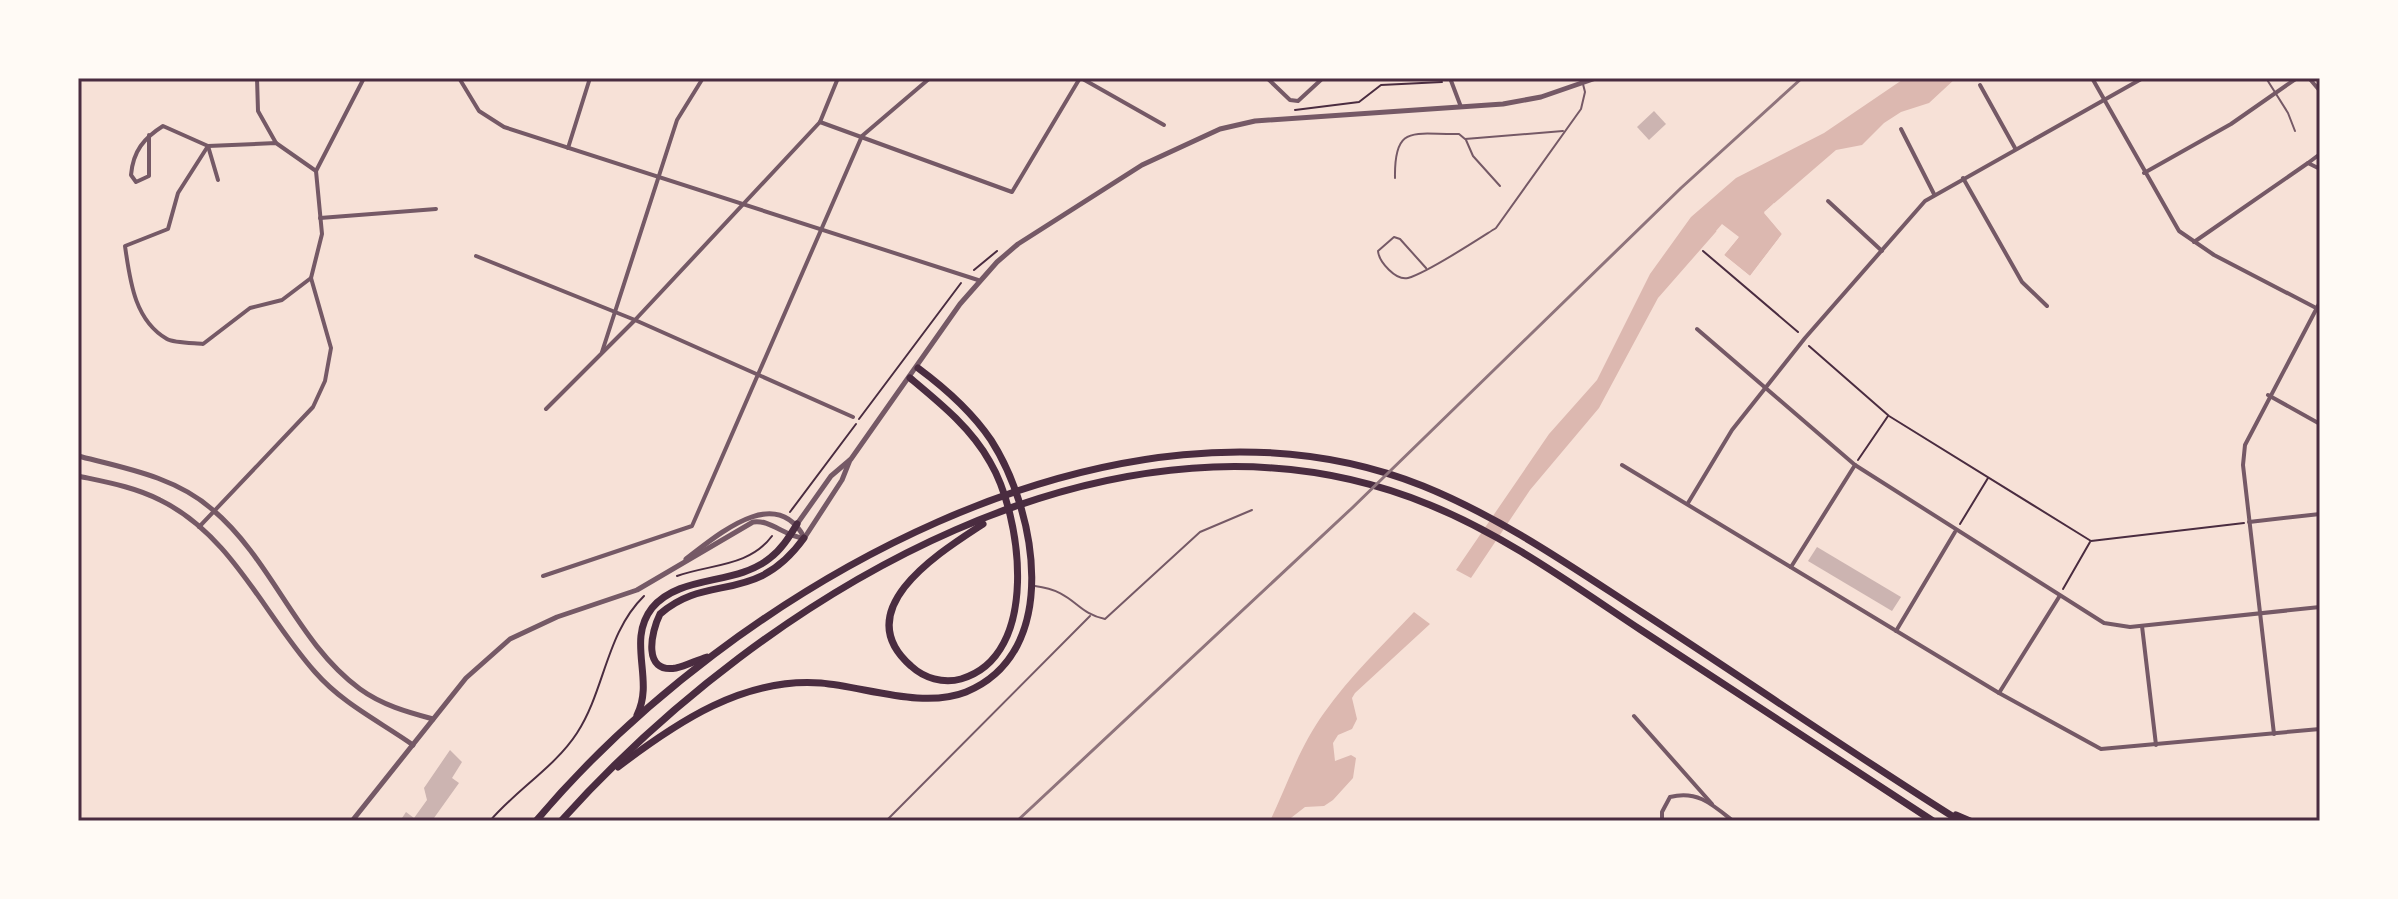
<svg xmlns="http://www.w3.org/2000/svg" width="2398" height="899" viewBox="0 0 2398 899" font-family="Overpass,sans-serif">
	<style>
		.water { fill: #dcb8b0 }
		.pier { fill: #f7e1d7 }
		.building { fill: #ccb4b1 }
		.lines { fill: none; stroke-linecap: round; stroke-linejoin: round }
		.path { stroke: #4a2c40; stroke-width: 2 }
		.service { stroke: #755966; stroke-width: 2 }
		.minor { stroke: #755966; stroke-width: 4 }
		.tertiary { stroke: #755966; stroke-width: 5 }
		.primary { stroke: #4a2c40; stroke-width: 7 }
		.rail { stroke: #8f747c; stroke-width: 3 }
		.neatline { fill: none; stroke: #4a2c40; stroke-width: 3 }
	</style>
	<rect width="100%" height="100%" fill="#f7e1d7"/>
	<g class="water">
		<polygon points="1905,78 1956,78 1929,103 1901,112 1884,123 1862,145 1836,150 1764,212 1782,234 1750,276 1724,255 1738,238 1722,225 1658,298 1599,408 1530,490 1471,578 1456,570 1549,434 1597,380 1650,274 1691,217 1736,178 1824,133"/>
		<path d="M1414,612L1430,624L1355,693L1352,698L1357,719L1352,729L1338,735L1333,743L1335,761L1351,755L1356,758L1353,778L1333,800L1324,806L1305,807L1287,821H1270C1287,785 1300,746 1324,713C1350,676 1383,645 1414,612Z"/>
	</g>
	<polygon class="pier" points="1774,203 1777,206 1770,213 1786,235 1750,280 1720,255 1733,238 1722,230 1719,233 1716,231 1722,224 1739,237 1724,255 1750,276 1782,234 1764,213"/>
	<g class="building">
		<polygon points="1654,111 1666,124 1649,140 1637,127"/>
		<polygon points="1817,547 1901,597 1892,611 1808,561"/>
		<polygon points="450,750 462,762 452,778 459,783 434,818 439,821 400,821 406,812 414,818 427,800 424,788"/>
	</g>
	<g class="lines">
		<g class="path">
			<polyline points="1295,110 1359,102 1381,85 1442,82"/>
			<polyline points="1703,251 1798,332"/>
			<polyline points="974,270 997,251"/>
			<polyline points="1809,346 1889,416 2091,541 2244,523"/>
			<polyline points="859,419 961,283"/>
			<polyline points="1858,460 1888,416"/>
			<polyline points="790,512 856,424"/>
			<polyline points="1960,524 1988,478"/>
			<path d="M677,576C710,564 749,567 772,536"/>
			<polyline points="2063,589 2090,542"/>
			<path d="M490,821C516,790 555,767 577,733C605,690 606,633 644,596"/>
		</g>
		<g class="service">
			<polyline points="2266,78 2288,113 2295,131"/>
			<polyline points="1466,140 1473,156 1500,186"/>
			<path d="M1395,178C1394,123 1414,135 1459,134L1465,139L1563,131"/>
			<path d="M1426,268L1400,239L1394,237L1378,251C1379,262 1396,281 1408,278C1427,273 1477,240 1496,228L1581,109L1585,92L1583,84"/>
			<path d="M1035,586C1075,591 1075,613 1105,619L1200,532L1252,510"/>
			<polyline points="886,821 1090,616"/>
		</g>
		<g class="minor">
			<polyline points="257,78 258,111 276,143"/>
			<polyline points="459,78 479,111 504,127 978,280"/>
			<polyline points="1081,78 1164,125"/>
			<polyline points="1267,78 1290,100 1298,101 1323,78"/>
			<polyline points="1450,78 1461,107"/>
			<polyline points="2092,78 2179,231 2214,255 2320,310"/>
			<polyline points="2309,78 2320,91"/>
			<polyline points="1980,85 2015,148"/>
			<polyline points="820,122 1012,192 1080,78"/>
			<polyline points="1901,129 1934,194"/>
			<path d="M149,135V176L136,182L131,175C133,151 144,138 163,126L208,146L276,143L316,171L322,234L311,278L331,348L325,381L313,407L199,527"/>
			<path d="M208,146L178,193L168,229L125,246C130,280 134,320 167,339C174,343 194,343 203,344L250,308L282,300L311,278"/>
			<polyline points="208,146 218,180"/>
			<polyline points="568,148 590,78"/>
			<polyline points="2308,163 2320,154"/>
			<polyline points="316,171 364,78"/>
			<polyline points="2144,173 2231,124 2297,78"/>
			<polyline points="1963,178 2022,282 2047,306"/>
			<polyline points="1828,201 1882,251"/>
			<polyline points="320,218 436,209"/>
			<polyline points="2194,242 2308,163 2320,169"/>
			<polyline points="476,256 635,320 853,417"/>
			<polyline points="1697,329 1855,465 2104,623 2130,627 2320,607"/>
			<polyline points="602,352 677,120 703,78"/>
			<polyline points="2268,395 2320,424"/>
			<polyline points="546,409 635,320 820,122 838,78"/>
			<polyline points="1622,465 1999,693 2101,749 2320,729"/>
			<polyline points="1688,503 1732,430 1805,338 1925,201 2143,78"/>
			<polyline points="2249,522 2320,514"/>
			<polyline points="1791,567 1855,465"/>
			<polyline points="543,576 692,526 862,136 930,78"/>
			<polyline points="2142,626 2156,745"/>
			<polyline points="1896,631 1955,532"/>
			<polyline points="1999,693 2059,597"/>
			<polyline points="1634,716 1712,804"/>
			<polyline points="2274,734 2243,465 2245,445 2320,302"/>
			<path d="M1662,821V812L1670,797C1697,790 1712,804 1733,821"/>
		</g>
		<g class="tertiary">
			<path d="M78,456C125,468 176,477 213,510C272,560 297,643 360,689C382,705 407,712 433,719"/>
			<path d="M78,476C106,482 135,487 160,500C232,535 264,615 315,672C343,704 379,721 413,745"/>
			<polyline points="797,524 831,476 851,459 960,304 997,262 1018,244 1142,165 1220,129 1255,121 1503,104 1541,97 1596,78"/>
			<polyline points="805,537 842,480 850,460"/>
			<path d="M686,559C718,535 775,484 804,537"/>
			<path d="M352,821L466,678L510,639L557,617L637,590L753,522C770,519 784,536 803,538"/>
		</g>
		<g class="primary">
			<path d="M910,378C940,403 971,428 990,462C1022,516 1041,656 961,679C943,684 924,678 911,666C846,609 942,551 983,524"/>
			<path d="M707,657C697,660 686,666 676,668C642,674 651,632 660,614C708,572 755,606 804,538"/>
			<path d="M637,715C655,680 626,641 652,608C680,574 736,586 770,558C782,549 789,537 797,524"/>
			<path d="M618,767C677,722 744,677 821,683C866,687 923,709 966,692C1063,652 1036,510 991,440C972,412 945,388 918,368"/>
			<polyline points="1956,815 1970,821"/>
			<path d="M536,821C729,592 1119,364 1423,486C1502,518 1572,567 1643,613C1749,682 1853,754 1960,821"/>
			<path d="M561,821C764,595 1120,376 1430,505C1506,536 1573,585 1641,630C1738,694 1835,758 1933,821"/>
		</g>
		<polyline class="rail" points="1017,821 1351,509 1681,188 1802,78"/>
	</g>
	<rect width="2398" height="899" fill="none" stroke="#fffaf5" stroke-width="160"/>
	<rect x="80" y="80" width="2238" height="739" class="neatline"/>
</svg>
